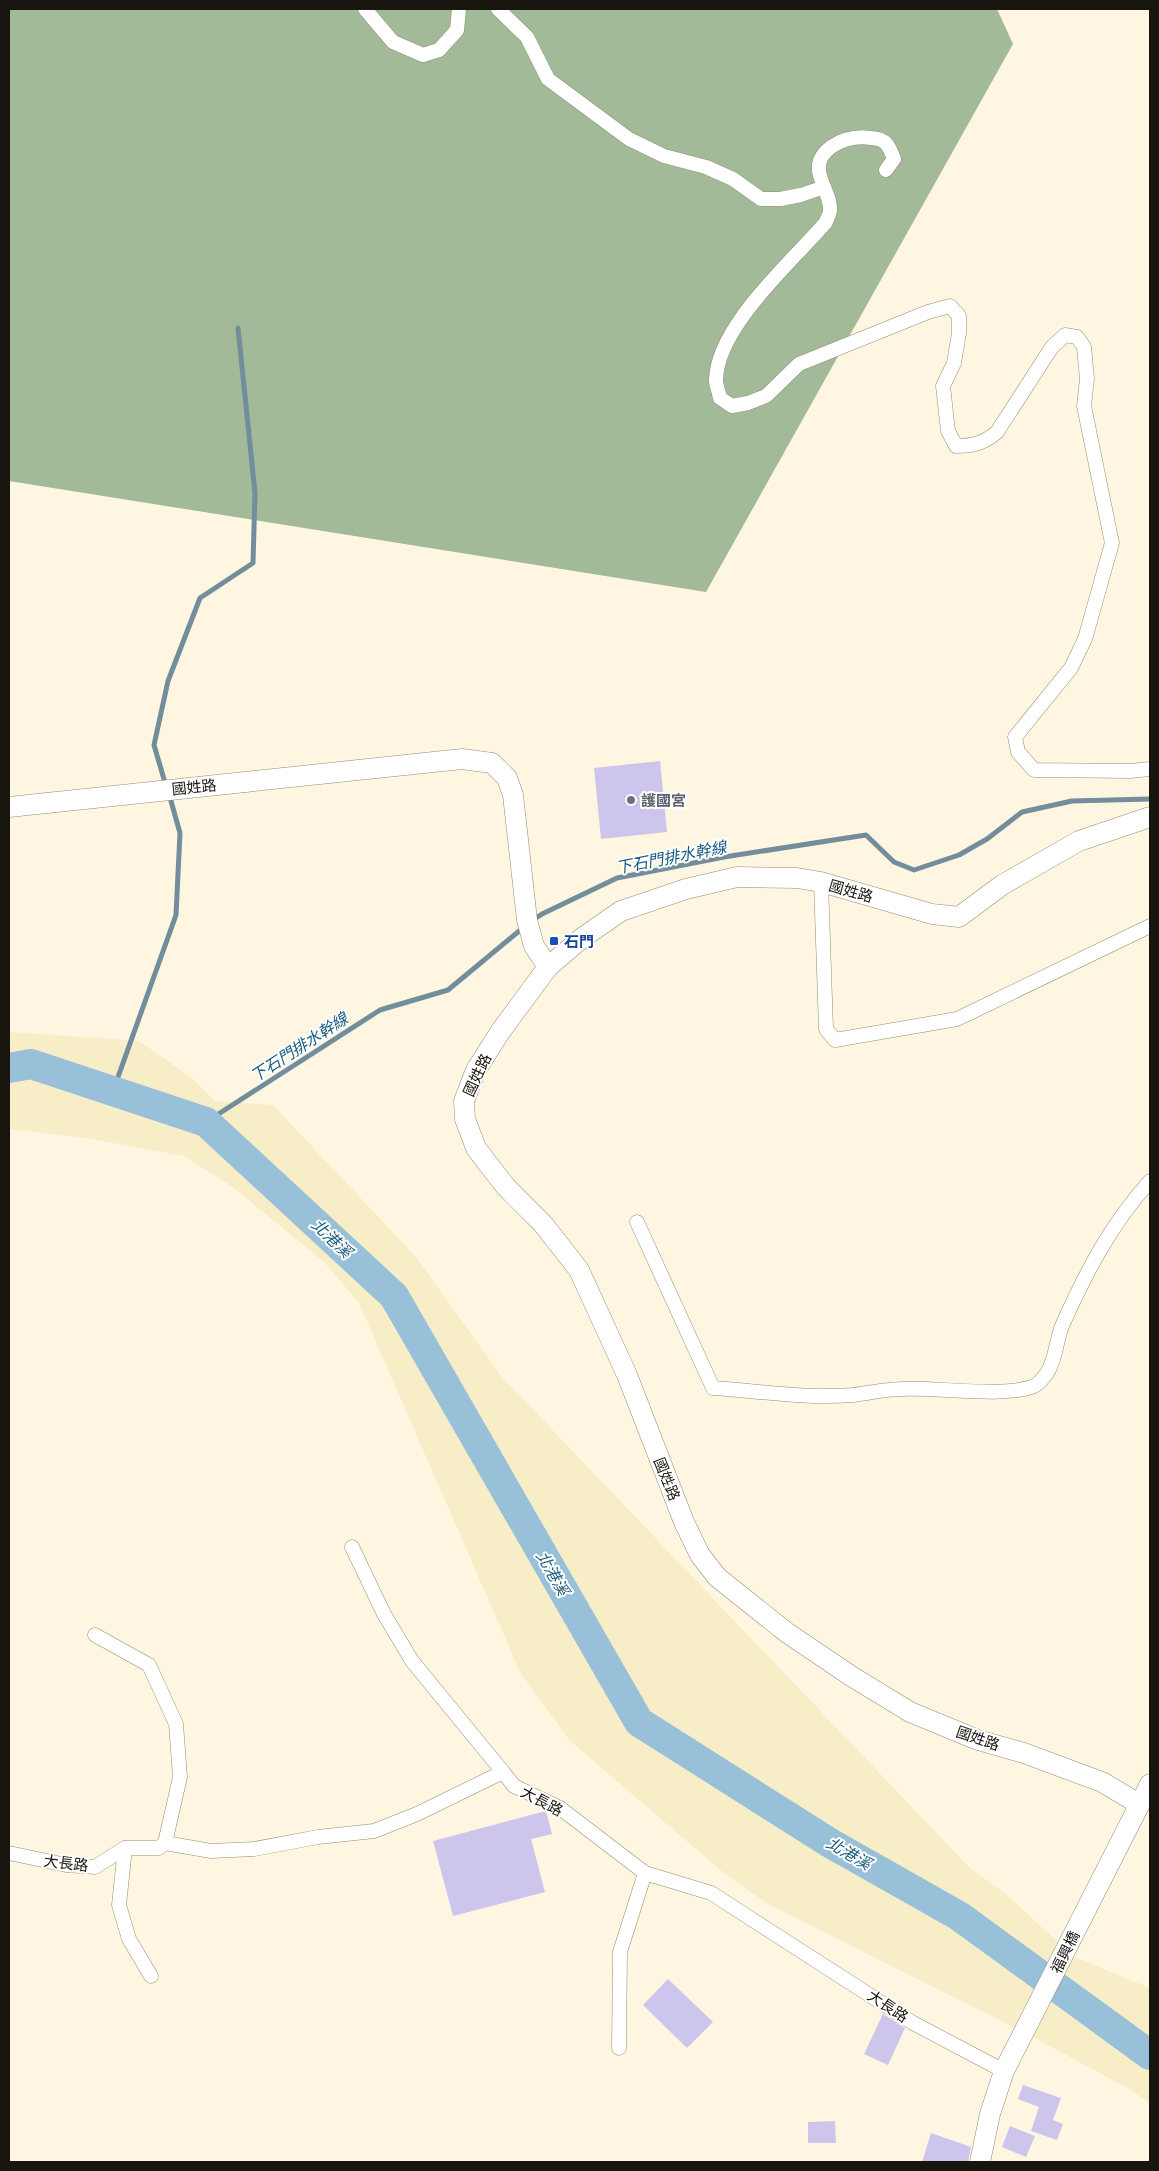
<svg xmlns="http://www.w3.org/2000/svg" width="1159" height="2171" viewBox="0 0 1159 2171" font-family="Quicksand,'Noto Sans TC',sans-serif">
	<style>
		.forest { fill: #a2ba98 }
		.sand { fill: #f7edc7 }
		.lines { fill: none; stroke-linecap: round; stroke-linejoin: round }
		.stream { stroke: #728d9c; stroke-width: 5 }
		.river { stroke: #98c0d9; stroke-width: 30 }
		.building { fill: #cec5ec }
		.street-casing { stroke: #938b78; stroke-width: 15 }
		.secondary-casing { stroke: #938b78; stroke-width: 21 }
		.street { stroke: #fff; stroke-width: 14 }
		.secondary { stroke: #fff; stroke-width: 20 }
		.worship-dot { fill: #6b7280; stroke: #fff; stroke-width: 2 }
		.transit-dot { fill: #1a4fb4; stroke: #fff; stroke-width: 2 }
		.labels { text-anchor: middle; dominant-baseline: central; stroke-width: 4; stroke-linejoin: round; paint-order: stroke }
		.street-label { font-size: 15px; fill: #18150e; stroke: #fff }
		.worship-label { font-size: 15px; font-weight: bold; fill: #5b616d; stroke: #fff; text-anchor: start }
		.transit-label { font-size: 15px; font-weight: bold; fill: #164399; stroke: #fff; text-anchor: start }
		.water-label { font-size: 16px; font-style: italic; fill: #185b7d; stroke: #fff }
	</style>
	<rect width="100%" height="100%" fill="#fff6e1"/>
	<polygon class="forest" points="9,9 997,9 1013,44 706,592 9,481"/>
	<polygon class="sand" points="9,1032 139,1041 192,1078 215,1101 273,1105 416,1257 502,1377 970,1868 1006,1894 1074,1957 1150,1988 1150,2103 1126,2087 1027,2034 768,1904 725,1874 569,1740 520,1672 359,1303 324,1262 234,1188 184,1156 80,1137 9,1129"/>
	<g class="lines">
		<g class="stream">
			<polyline points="166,786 154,745 168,681 200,598 253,563 255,493 238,328"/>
			<polyline points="533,920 542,914 617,878 724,857 866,835 894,862 914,870 959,855 987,839 1022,812 1072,801 1150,799"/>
			<polyline points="113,1091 176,915 180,833 169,794"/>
			<polyline points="206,1122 380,1010 448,990 524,927"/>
		</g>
		<polyline class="river" points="9,1068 31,1064 206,1122 394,1296 639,1722 830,1843 959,1916 1150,2055"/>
	</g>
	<g class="building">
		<polygon points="660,761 667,832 601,839 594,768"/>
		<polygon points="546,1811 552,1834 531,1839 545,1892 453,1916 433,1841"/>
		<polygon points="668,1979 713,2022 687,2048 643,2005"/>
		<polygon points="883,2014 905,2028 888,2065 864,2054"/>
		<polygon points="1023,2085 1061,2098 1053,2120 1063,2124 1057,2140 1031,2131 1039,2107 1018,2099"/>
		<polygon points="835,2121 836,2143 808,2143 808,2122"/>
		<polygon points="1010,2126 1035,2136 1026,2157 1002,2147"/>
		<polygon points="931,2133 971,2147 968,2162 922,2162"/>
	</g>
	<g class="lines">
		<g class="street-casing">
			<g id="street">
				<polyline points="365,9 393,42 423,55 439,50 457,30 459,9"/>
				<polyline points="498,9 527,37 548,79 629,139 664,156 706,167 733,179 761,199 780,199 801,195 824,187"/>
				<path d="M886,170L894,159C889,146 887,139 871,138C857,136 843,139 831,147C803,168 832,189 830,211C830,214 827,218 826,222C792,262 717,326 716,380C716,386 719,392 720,398L732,406L748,403L766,396L799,364L928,312L950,306L959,316V333L954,363L943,386L948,431L956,446C974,446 984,443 997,432L1052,347L1065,335L1077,337L1084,347L1087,379L1084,406L1112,543L1085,639L1071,668L1015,737L1018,752L1034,770L1130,771L1150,769"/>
				<polyline points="821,882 826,1029 835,1040 957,1019 1150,926"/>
				<path d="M637,1222L713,1388C759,1391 807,1399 853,1395C870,1393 886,1389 902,1389C936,1387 1005,1398 1034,1386C1039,1384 1044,1377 1047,1373C1056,1359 1056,1341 1062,1326C1085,1274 1111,1224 1150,1181"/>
				<polyline points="352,1547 384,1614 412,1661 503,1772"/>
				<polyline points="95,1635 149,1665 176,1724 180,1777 165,1843"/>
				<polyline points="125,1848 119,1905 129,1939 151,1976"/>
				<polyline points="9,1853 66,1865 95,1867 125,1848 159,1848 165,1843 211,1851 254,1849 318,1837 374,1831 417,1814 503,1772 514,1786 560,1808 645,1873 711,1893 913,2023 1004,2071"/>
				<polyline points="619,2048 620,1952 645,1873"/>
			</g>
		</g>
		<g class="secondary-casing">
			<g id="secondary">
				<polyline points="9,807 462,759 492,763 507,778 513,795 527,920 534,946 548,967"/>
				<polyline points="1139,1804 1102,1782 1024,1753 978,1740 910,1712 851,1676 786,1632 717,1577 700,1555 684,1522 627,1375 579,1270 543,1224 506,1187 485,1160 476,1148 465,1119 464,1101 476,1070 500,1032 548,967 582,938 621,911 686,889 737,877 797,878 821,882 932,914 959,917 1002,885 1079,841 1150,817"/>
				<polyline points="980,2162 990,2114 1004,2071 1150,1784"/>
			</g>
		</g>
		<use href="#street" class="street"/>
		<use href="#secondary" class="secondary"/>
	</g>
	<circle class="worship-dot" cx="631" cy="800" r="5"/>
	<rect class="transit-dot" x="549" y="936" width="10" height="10" rx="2.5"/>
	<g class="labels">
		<g class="street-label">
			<text transform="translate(194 787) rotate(-6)">國姓路</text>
			<text transform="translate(851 891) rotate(16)">國姓路</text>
			<text transform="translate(477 1075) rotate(-65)">國姓路</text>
			<text transform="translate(667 1479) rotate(68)">國姓路</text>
			<text transform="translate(978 1738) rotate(19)">國姓路</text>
			<text transform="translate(542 1801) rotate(28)">大長路</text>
			<text transform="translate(66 1863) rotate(7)">大長路</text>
			<text transform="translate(1065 1952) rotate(-64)">福興橋</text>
			<text transform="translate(888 2006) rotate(33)">大長路</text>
		</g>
		<g class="worship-label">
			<text x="641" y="800">護國宮</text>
		</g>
		<g class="transit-label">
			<text x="564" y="941">石門</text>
		</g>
		<g class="water-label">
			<text transform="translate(671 857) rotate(-11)">下石門排水幹線</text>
			<text transform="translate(299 1047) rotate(-33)">下石門排水幹線</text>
			<text transform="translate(332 1238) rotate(43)">北港溪</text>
			<text transform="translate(553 1573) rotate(60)">北港溪</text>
			<text transform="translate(849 1853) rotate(30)">北港溪</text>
		</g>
	</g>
	<rect width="1159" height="2171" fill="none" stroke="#18150e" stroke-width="20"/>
</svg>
